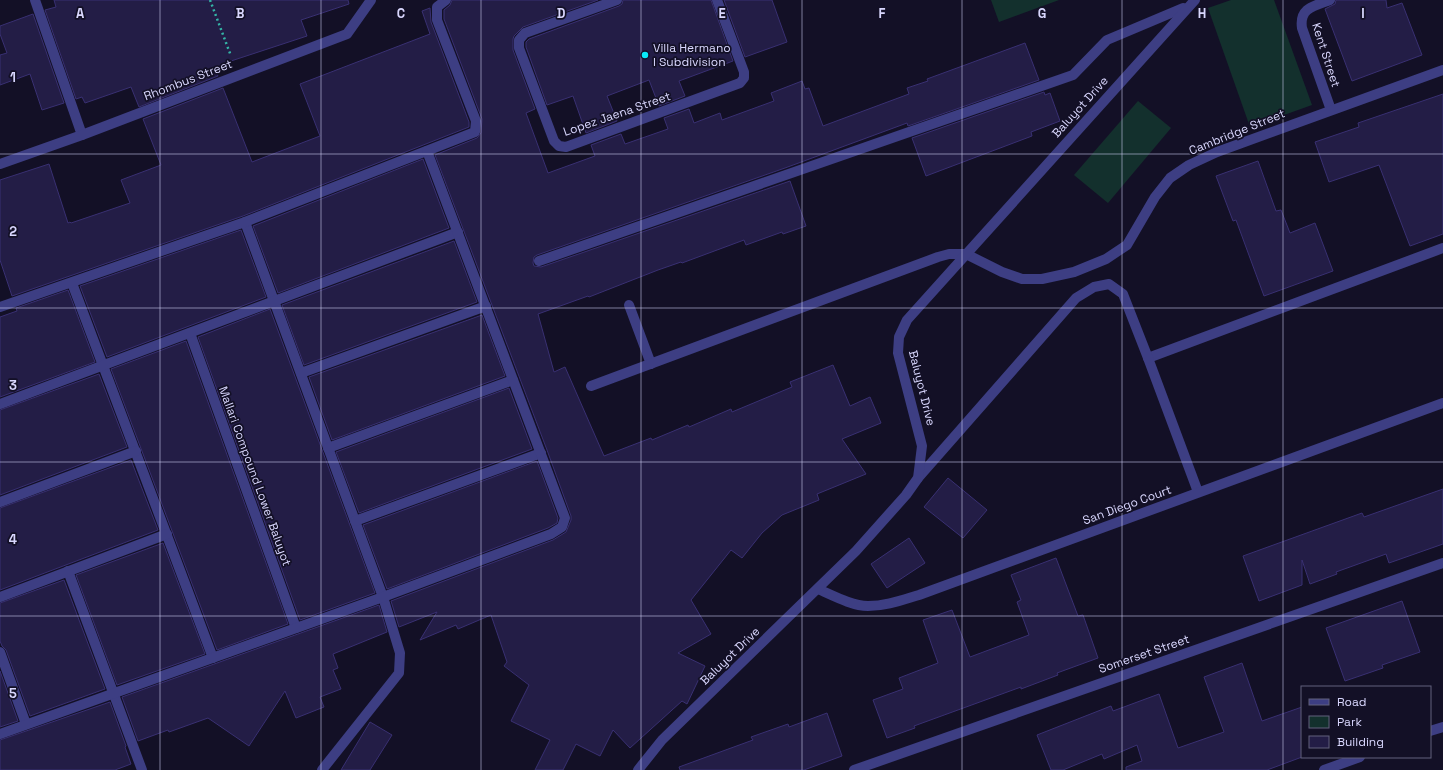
<svg xmlns="http://www.w3.org/2000/svg" width="1443" height="770" viewBox="0 0 1443 770" font-family="'Space Grotesk',sans-serif">
	<style>
		.green { fill: #13302d }
		.building { fill: #231d46; stroke: #393072 }
		.lines { fill: none; stroke-linecap: round; stroke-linejoin: round }
		.path { stroke: #34b5a6; stroke-width: 2.5; stroke-dasharray: 2 3; stroke-linecap: butt }
		.minor { stroke: #3d3e83; stroke-width: 10 }
		.grid { fill: none; stroke: #d9d7fe; stroke-width: 1; stroke-opacity: 0.55 }
		.poi-dot { fill: #09ebf7; stroke: #131026; stroke-width: 1.5 }
		.labels { text-anchor: middle; dominant-baseline: central; stroke-width: 3.5; stroke-linejoin: round; paint-order: stroke }
		.poi-label { font-size: 12px; fill: #d9d7fe; stroke: #131026; text-anchor: start }
		.street-label { font-size: 12px; fill: #d9d7fe; stroke: #131026 }
		.grid-label { font-size: 13px; text-anchor: middle; font-weight: bold; fill: #d9d7fe; stroke: #131026; stroke-width: 3.5; stroke-linejoin: round; paint-order: stroke }
	</style>
	<rect width="100%" height="100%" fill="#131026"/>
	<g class="green">
		<polygon points="991,0 1059,0 999,22"/>
		<polygon points="1231,0 1274,0 1312,105 1250,127 1208,8"/>
		<polygon points="1138,101 1171,128 1108,203 1074,175"/>
	</g>
	<g class="building">
		<polygon points="54,0 348,0 349,4 301,20 307,36 228,62 230,67 216,72 218,76 139,107 131,87 85,103 82,97 76,99 45,10 56,7"/>
		<polygon points="452,0 598,0 523,27 514,36 513,39 513,50 535,109 526,113 548,173 595,156 591,145 621,134 625,144 668,129 664,118 689,109 694,123 720,113 722,120 774,101 771,93 802,81 805,89 809,88 823,126 909,94 907,88 928,81 927,79 1025,43 1039,80 908,126 907,123 785,168 537,255 534,257 533,263 534,266 541,267 790,181 806,226 783,234 782,232 746,245 744,240 682,263 681,262 658,270 589,297 588,296 538,314 554,372 565,367 604,456 651,438 652,440 688,425 689,427 731,409 732,412 792,387 790,382 833,365 850,406 870,397 881,423 842,439 866,474 817,494 819,500 782,515 762,533 742,558 731,550 691,600 711,634 678,653 705,666 687,704 682,701 630,748 613,730 600,756 576,744 563,770 535,770 550,740 511,721 529,685 504,666 507,662 491,615 458,629 456,625 420,640 437,612 399,627 391,601 553,540 566,532 571,520 571,516 547,450 435,155 477,138 481,133 482,119 444,19 444,10 450,5"/>
		<polygon points="623,0 711,0 733,61 679,81 685,96 659,106 649,80 607,96 617,121 586,133 573,96 547,105 526,47 526,42 529,39 619,6 622,4"/>
		<polygon points="724,0 772,0 787,42 745,57"/>
		<polygon points="1336,0 1386,0 1387,8 1402,3 1422,55 1352,81 1325,9 1335,4"/>
		<polygon points="430,8 431,22 469,122 469,127 243,216 12,296 0,260 0,180 49,164 68,223 70,222 71,223 130,203 121,180 161,165 143,119 223,88 252,162 320,136 300,84 430,34 422,11"/>
		<polygon points="33,14 64,103 42,110 30,74 0,85 0,55 7,53 0,34 0,26"/>
		<polygon points="1044,92 1045,95 1050,93 1060,121 1031,132 1032,136 926,176 912,138"/>
		<polygon points="1443,94 1443,234 1410,246 1379,165 1329,182 1315,142 1359,127 1358,123"/>
		<polygon points="423,159 449,228 278,293 253,226"/>
		<polygon points="1258,161 1276,211 1281,210 1290,233 1315,223 1333,271 1264,296 1236,220 1233,221 1216,176"/>
		<polygon points="241,230 266,297 107,357 80,286"/>
		<polygon points="454,241 477,302 304,365 282,305"/>
		<polygon points="68,290 95,362 0,397 0,317 17,311 16,308"/>
		<polygon points="270,309 375,593 300,620 198,337"/>
		<polygon points="482,315 505,376 332,440 309,377"/>
		<polygon points="186,341 288,624 217,650 111,369"/>
		<polygon points="99,374 127,447 0,495 0,410"/>
		<polygon points="509,388 532,449 359,513 336,452"/>
		<polygon points="131,460 158,530 0,590 0,508"/>
		<polygon points="537,461 558,518 557,523 548,528 387,589 363,525"/>
		<polygon points="948,478 987,510 963,538 924,507"/>
		<polygon points="1443,489 1443,544 1389,563 1386,554 1336,572 1337,574 1310,584 1302,560 1302,585 1259,601 1243,556 1362,513 1364,517"/>
		<polygon points="909,538 925,563 887,588 871,564"/>
		<polygon points="163,543 205,654 117,685 76,575"/>
		<polygon points="1056,558 1078,616 1083,615 1098,658 1057,673 1058,675 1021,689 1021,687 914,726 915,728 887,738 873,700 903,689 899,678 938,663 923,620 952,610 970,657 1029,635 1017,602 1021,600 1011,575"/>
		<polygon points="64,580 105,689 30,716 6,650 2,646 0,641 0,603"/>
		<polygon points="1402,601 1420,652 1382,665 1383,668 1345,681 1326,628"/>
		<polygon points="379,605 387,632 333,654 338,668 333,670 341,689 320,697 324,707 296,718 285,691 249,746 208,718 169,732 168,730 138,741 122,697"/>
		<polygon points="1242,663 1262,721 1302,707 1302,757 1267,770 1126,770 1126,767 1142,761 1137,745 1104,759 1102,754 1063,770 1051,770 1037,735 1111,706 1113,711 1159,694 1178,748 1224,732 1204,677"/>
		<polygon points="0,671 18,721 0,727"/>
		<polygon points="110,702 126,746 125,747 131,764 115,770 0,770 0,740"/>
		<polygon points="827,713 842,756 804,770 680,770 679,767 753,740 751,737 788,724 789,727"/>
		<polygon points="370,722 392,735 370,770 341,770"/>
	</g>
	<g class="lines">
		<polyline class="path" points="210,0 231,56"/>
		<g class="minor">
			<polyline points="35,0 82,135"/>
			<polyline points="617,0 525,33 519,40 519,48 554,141 559,146 566,147 740,83 744,78 744,72 717,0"/>
			<path d="M1330,0C1314,6 1299,8 1302,28L1331,110"/>
			<polyline points="0,164 82,135 347,34 371,0"/>
			<polyline points="245,222 383,597 400,653 399,673 322,770"/>
			<polyline points="539,261 1073,75 1107,40 1183,8"/>
			<polyline points="72,283 213,658"/>
			<polyline points="629,305 651,364"/>
			<polyline points="0,307 245,222 475,132 476,121 437,20 437,7 446,0"/>
			<polyline points="190,333 296,628"/>
			<polyline points="1148,358 1443,248"/>
			<polyline points="301,373 486,306"/>
			<polyline points="591,386 938,257 949,254 966,254 1002,272 1022,279 1042,279 1074,272 1106,259 1127,245 1155,197 1170,178 1189,165 1217,152 1443,70"/>
			<polyline points="0,404 458,232"/>
			<polyline points="328,448 513,380"/>
			<polyline points="918,478 1076,298 1094,287 1109,284 1123,294 1148,358 1198,492"/>
			<polyline points="0,502 136,451"/>
			<polyline points="355,521 541,453"/>
			<polyline points="68,571 142,770"/>
			<path d="M818,589C832,595 852,606 868,606C886,606 902,600 919,595L1443,403"/>
			<polyline points="0,597 167,534"/>
			<polyline points="0,652 26,724"/>
			<polyline points="1430,731 1443,727"/>
			<polyline points="0,734 383,597 551,534 562,527 565,518 427,151"/>
			<polyline points="638,770 662,740 856,551 906,495 918,478 922,446 898,353 899,337 907,320 1195,0"/>
			<polyline points="854,770 1443,563"/>
			<polyline points="1324,770 1360,757"/>
		</g>
	</g>
	<path class="grid" d="M160,0V770M321,0V770M481,0V770M641,0V770M802,0V770M962,0V770M1122,0V770M1283,0V770M0,154H1443M0,308H1443M0,462H1443M0,616H1443"/>
	<circle class="poi-dot" cx="645" cy="55" r="4"/>
	<g class="labels">
		<g class="poi-label">
			<text x="653" y="48">Villa Hermano<tspan x="653" dy="14">I Subdivision</tspan></text>
		</g>
		<g class="street-label">
			<text transform="translate(1326 55) rotate(72)">Kent Street</text>
			<text transform="translate(188 80) rotate(-21)">Rhombus Street</text>
			<text transform="translate(1080 107) rotate(-48)">Baluyot Drive</text>
			<text transform="translate(617 114) rotate(-19)">Lopez Jaena Street</text>
			<text transform="translate(1237 132) rotate(-22)">Cambridge Street</text>
			<text transform="translate(922 388) rotate(76)">Baluyot Drive</text>
			<text transform="translate(255 476) rotate(70)">Mallari Compound Lower Baluyot</text>
			<text transform="translate(1127 505) rotate(-20)">San Diego Court</text>
			<text transform="translate(1144 654) rotate(-19)">Somerset Street</text>
			<text transform="translate(730 656) rotate(-44)">Baluyot Drive</text>
		</g>
	</g>
	<g class="grid-label">
		<text x="80" y="18">A</text>
		<text x="240" y="18">B</text>
		<text x="401" y="18">C</text>
		<text x="561" y="18">D</text>
		<text x="722" y="18">E</text>
		<text x="882" y="18">F</text>
		<text x="1042" y="18">G</text>
		<text x="1202" y="18">H</text>
		<text x="1363" y="18">I</text>
		<text x="13" y="82">1</text>
		<text x="13" y="236">2</text>
		<text x="13" y="390">3</text>
		<text x="13" y="544">4</text>
		<text x="13" y="698">5</text>
	</g>
	<rect x="1301" y="686" width="130" height="72" fill="#131026" stroke="#62607c"/>
	<rect x="1309" y="699" width="20" height="6" fill="#3d3e83" stroke="#62607c"/>
	<text x="1337" y="706" font-size="12" fill="#d9d7fe">Road</text>
	<rect x="1309" y="716" width="20" height="12" fill="#13302d" stroke="#62607c"/>
	<text x="1337" y="726" font-size="12" fill="#d9d7fe">Park</text>
	<rect x="1309" y="736" width="20" height="12" fill="#231d46" stroke="#62607c"/>
	<text x="1337" y="746" font-size="12" fill="#d9d7fe">Building</text>
</svg>
